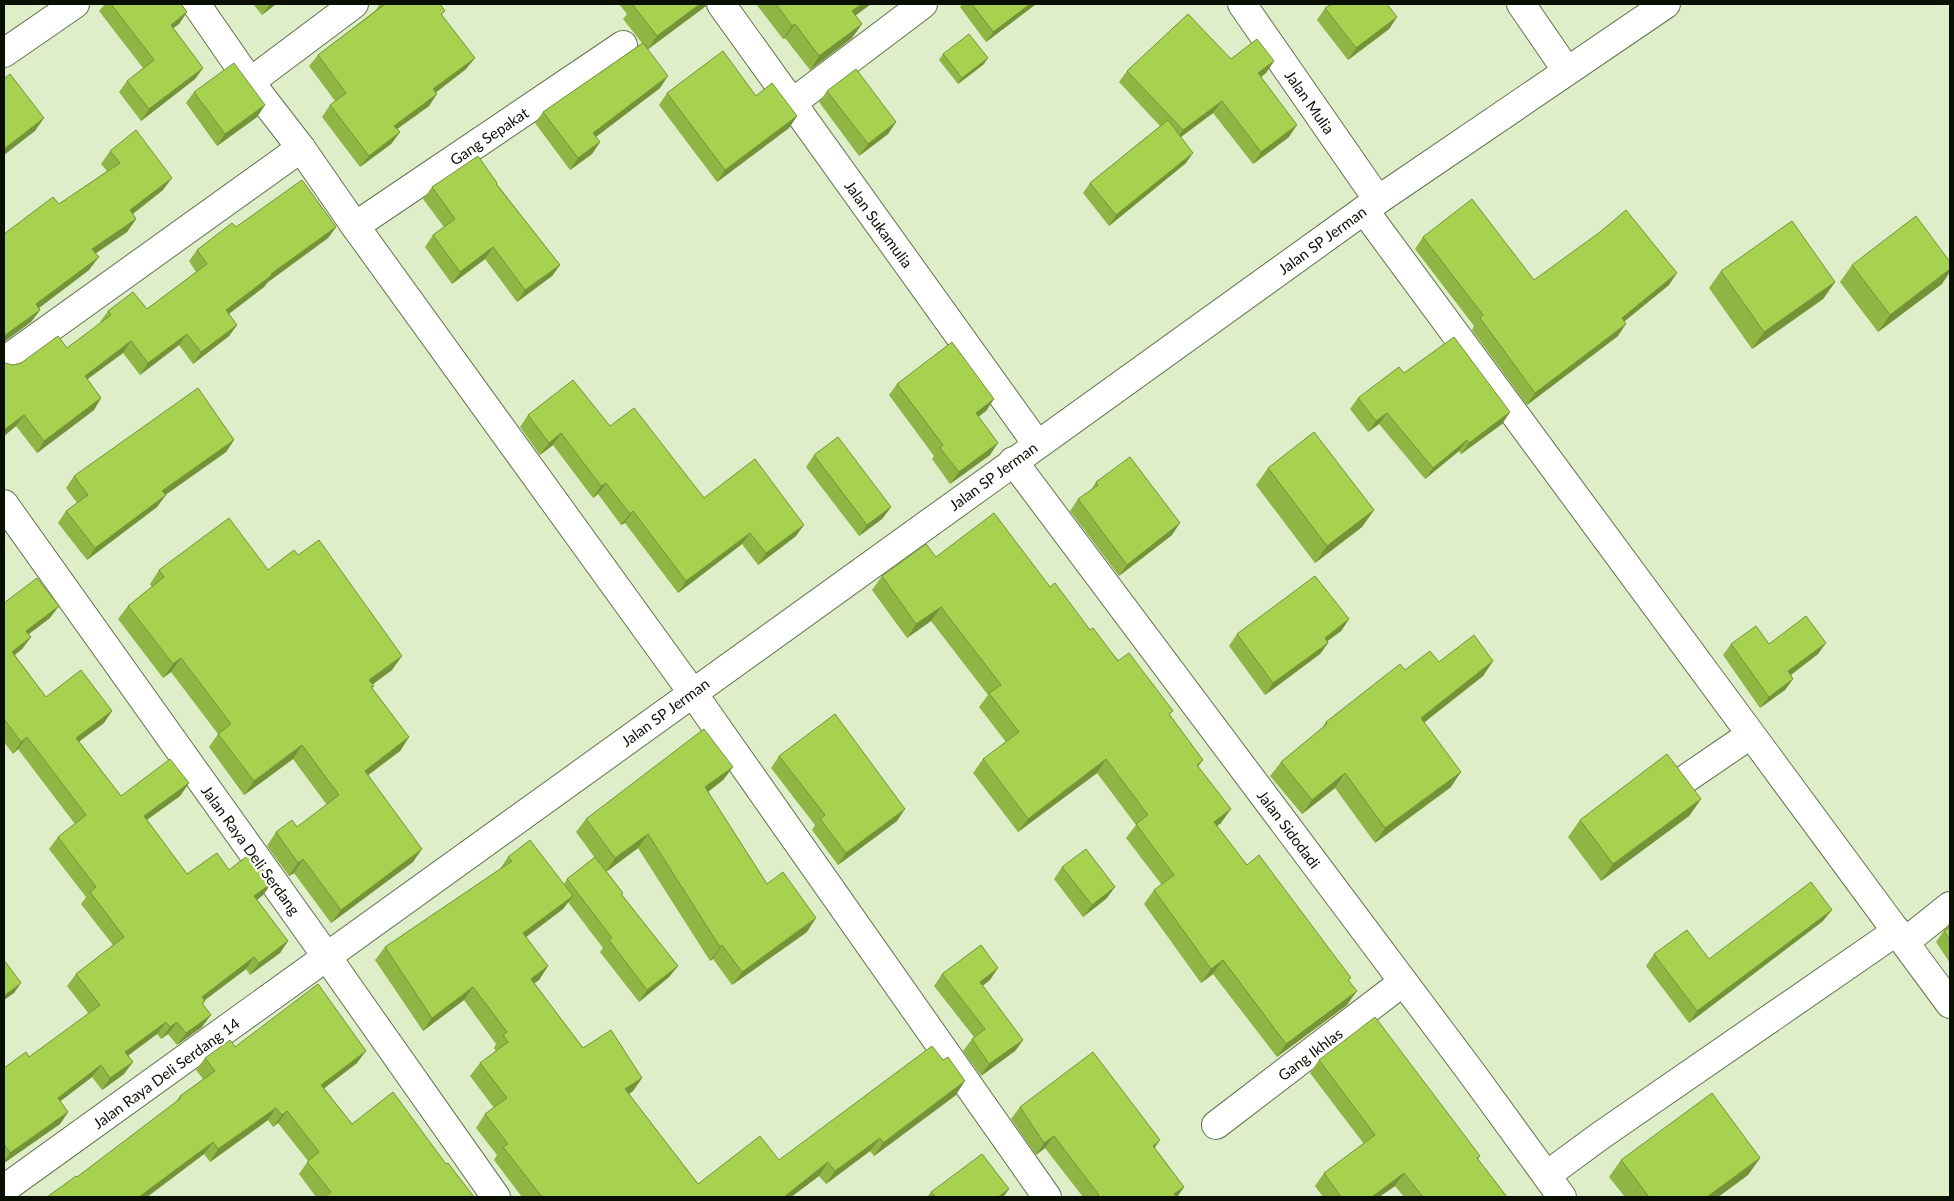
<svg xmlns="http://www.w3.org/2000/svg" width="1954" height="1201" viewBox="0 0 1954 1201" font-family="Lato,sans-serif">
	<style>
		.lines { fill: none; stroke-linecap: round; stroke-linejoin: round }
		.street-casing { stroke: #647250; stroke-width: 30 }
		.primary-casing { stroke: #647250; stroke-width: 30 }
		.street { stroke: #fff; stroke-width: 28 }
		.primary { stroke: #fff; stroke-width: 28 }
		.wall { fill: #8fb545 }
		.shaded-wall { fill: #749338 }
		.building { fill: #a6d250; stroke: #749338 }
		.labels { text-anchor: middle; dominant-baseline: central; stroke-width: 4.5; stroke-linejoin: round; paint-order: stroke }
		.street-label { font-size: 15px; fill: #0a0f04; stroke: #fff }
	</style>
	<rect width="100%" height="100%" fill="#deeec8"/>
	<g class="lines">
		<g class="street-casing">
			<g id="street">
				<polyline points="196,4 250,82 301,148 355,226 692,692 1047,1197"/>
				<polyline points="721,4 1037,444"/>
				<polyline points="1242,4 1378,200"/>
				<polyline points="1521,4 1567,71"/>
				<polyline points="4,53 75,4"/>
				<polyline points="250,82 354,4"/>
				<polyline points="792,103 923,4"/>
				<polyline points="1364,210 1950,1004"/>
				<polyline points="355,226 623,45"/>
				<polyline points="4,361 301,148"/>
				<polyline points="1013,461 1471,1072 1562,1197"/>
				<polyline points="1684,780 1750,735"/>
				<polyline points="1905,942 1950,906"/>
				<polyline points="1216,1125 1403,982"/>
				<polyline points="1547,1175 1600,1136 1897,931"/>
				<polyline points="4,1189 1378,200 1666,4"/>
			</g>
		</g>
		<g class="primary-casing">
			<polyline id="primary" points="4,504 327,957 496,1197"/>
		</g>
		<use href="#street" class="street"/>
		<use href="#primary" class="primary"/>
	</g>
	<g class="wall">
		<polygon points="105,4 181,4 187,12 179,24 173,28 203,68 195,79 141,121 119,92 127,81 143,68 99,11"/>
		<polygon points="253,4 276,4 262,15"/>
		<polygon points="380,4 440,4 442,15 466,69 436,92 429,106 397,129 400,132 391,144 360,167 322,117 330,105 335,101 309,66 318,55 376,10"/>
		<polygon points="619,4 707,4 706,6 648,49 660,88 596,137 600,142 592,154 570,170 535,123 543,112 642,43 623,19 627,14"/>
		<polygon points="756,4 871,4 855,15 862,24 852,38 810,70 785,38 783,39"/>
		<polygon points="962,4 1036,4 986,42 960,7"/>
		<polygon points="1325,8 1397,17 1389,29 1348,60 1317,20"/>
		<polygon points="943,54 984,64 958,84 939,60"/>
		<polygon points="1231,59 1274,61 1266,73 1261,77 1289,137 1253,164 1213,113 1181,137 1186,163 1109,226 1083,193 1090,183 1160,126 1119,82 1127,71"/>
		<polygon points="827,91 896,122 888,134 859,156 819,102"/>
		<polygon points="194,92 265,105 257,117 217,146 186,103"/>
		<polygon points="667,93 756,96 797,116 789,128 717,182 659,105"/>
		<polygon points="110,151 163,190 133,214 136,219 127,232 96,253 89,270 39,308 40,310 31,322 59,204 107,171 101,164"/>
		<polygon points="497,183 497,184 560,265 552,276 517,302 485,259 452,284 425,247 433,235 444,227 423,199 432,187"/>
		<polygon points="236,227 336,227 328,238 268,282 264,287 229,314 237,325 229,336 193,364 179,345 140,375 123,353 87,379 101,398 94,410 37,453 16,426 4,436 4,364 13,365 67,348 101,323 100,322 108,311 147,309 196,272 189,261 197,250"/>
		<polygon points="1423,237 1534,280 1669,285 1624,321 1618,336 1527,405 1472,330 1474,326 1415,249"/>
		<polygon points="1852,265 1942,284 1878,332 1840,282"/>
		<polygon points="1721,271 1835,282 1823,299 1752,349 1709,288"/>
		<polygon points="1404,373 1510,412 1502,424 1461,454 1459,451 1425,479 1379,424 1368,432 1350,409 1358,398"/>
		<polygon points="897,384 994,399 986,411 978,417 990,455 950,484 932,459 934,456 889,395"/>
		<polygon points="528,415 610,426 704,498 796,536 758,565 742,544 678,593 625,523 621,525 598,494 593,498 553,445 540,455 520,427"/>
		<polygon points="234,440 226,452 165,495 157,507 87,560 58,523 66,511 77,503 66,488 74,476"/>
		<polygon points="814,455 891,507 882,519 859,536 806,467"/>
		<polygon points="1268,468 1374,510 1362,527 1315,563 1256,485"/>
		<polygon points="1096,482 1172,535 1119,576 1070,511 1078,499 1091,490"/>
		<polygon points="936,557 1050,587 1170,715 1203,760 1198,767 1221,823 1217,826 1247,865 1349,981 1347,1005 1277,1057 1213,974 1201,983 1144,904 1154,890 1162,885 1126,838 1136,825 1097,773 1018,832 973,773 983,759 1006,742 979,707 988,695 931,621 907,638 872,590 882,576"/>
		<polygon points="159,570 268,570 392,670 372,684 374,686 372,688 409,737 400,751 368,775 413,862 331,923 294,873 289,876 267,846 276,832 297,827 327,805 293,759 244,795 209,747 218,734 171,672 163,678 118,619 128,606 152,587 150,584"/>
		<polygon points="4,603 50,618 28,634 31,637 22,649 15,655 46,697 104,723 79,741 121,796 189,783 180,796 147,820 187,874 229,870 272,883 263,895 257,900 288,941 280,953 250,975 246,969 205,1000 203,1004 202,1027 177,1045 168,1034 161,1039 157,1034 128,1055 124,1074 102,1090 92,1077 60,1101 68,1112 60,1124 4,1163 4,1068 29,1057 89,1014 67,986 76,974 113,945 81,904 86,897 49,849 58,837 75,824 18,749 13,754 4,742"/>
		<polygon points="1349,619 1341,631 1327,641 1328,643 1320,654 1265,695 1229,646 1237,634"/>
		<polygon points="1731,644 1769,644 1818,654 1791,675 1793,679 1785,690 1760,708 1723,655"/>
		<polygon points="1493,661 1483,676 1424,722 1451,787 1375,843 1335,788 1302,814 1270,776 1281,762 1322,728 1326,722 1405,670 1439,662"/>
		<polygon points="779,756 897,821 838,865 812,830 815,825 771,768"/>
		<polygon points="733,767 723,780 708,792 767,884 807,932 732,985 713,959 710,961 638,848 606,872 622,895 678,966 669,977 639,1002 600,952 603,948 568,902 563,909 526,937 548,966 539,980 534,983 583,1048 642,1078 633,1091 629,1094 698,1184 779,1160 956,1095 874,1156 870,1151 826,1184 819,1176 791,1197 522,1197 494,1160 497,1155 476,1128 485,1114 494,1108 470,1076 480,1063 496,1051 494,1048 496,1044 464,1000 423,1031 375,960 385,947 500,869 508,857 564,884 567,879 595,858 576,832 586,819"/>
		<polygon points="1701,799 1689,816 1601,881 1568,837 1580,820"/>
		<polygon points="1062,867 1107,898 1083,917 1054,879"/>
		<polygon points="1823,921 1689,1023 1646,966 1654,954 1709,959"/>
		<polygon points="1950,922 1950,963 1936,942"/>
		<polygon points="942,974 990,980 982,986 1023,1040 1015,1051 981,1076 963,1051 972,1039 974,1037 934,986"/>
		<polygon points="235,1047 357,1063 324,1088 352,1124 446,1164 474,1197 316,1197 299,1174 308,1161 278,1123 273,1127 268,1120 210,1162 204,1154 147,1197 47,1197 77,1177 174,1104 180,1096 203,1079 196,1070 205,1058"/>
		<polygon points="1319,1060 1480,1156 1478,1159 1507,1197 1404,1197 1395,1186 1379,1197 1323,1197 1315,1186 1324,1173 1364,1144 1310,1073"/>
		<polygon points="1020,1107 1155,1148 1184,1187 1177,1197 1083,1197 1045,1148 1036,1155 1011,1119"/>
		<polygon points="1760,1158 1748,1175 1718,1197 1625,1197 1609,1177 1621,1160"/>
		<polygon points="1009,1189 1003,1197 927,1197 931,1192"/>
	</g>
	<g class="shaded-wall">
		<polygon points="270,4 276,4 262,15"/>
		<polygon points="700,4 707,4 706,6 647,50 657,36"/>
		<polygon points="862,4 871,4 843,25 852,11"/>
		<polygon points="1030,4 1036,4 986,42 993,32"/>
		<polygon points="187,12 179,24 162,36 171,25"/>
		<polygon points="1397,17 1389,29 1348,60 1356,48"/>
		<polygon points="795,24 785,38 783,39 792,26"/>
		<polygon points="862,24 852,38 810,70 819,56"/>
		<polygon points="475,58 466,69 425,101 433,89"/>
		<polygon points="988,58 984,64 958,84 962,78"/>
		<polygon points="1274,61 1266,73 1250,85 1258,73"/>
		<polygon points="203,68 195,79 141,121 149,109"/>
		<polygon points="668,76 660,88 585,145 593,133"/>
		<polygon points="437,94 429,106 386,137 394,126"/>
		<polygon points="1222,101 1213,113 1174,142 1183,130"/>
		<polygon points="265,105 257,117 217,146 225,134"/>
		<polygon points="797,116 789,128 717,182 725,170"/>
		<polygon points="44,118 35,131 4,155 4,149"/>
		<polygon points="896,122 888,134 859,156 868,144"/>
		<polygon points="1297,125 1289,137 1253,164 1261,152"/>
		<polygon points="400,132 391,144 360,167 369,156"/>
		<polygon points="600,142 592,154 570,170 578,158"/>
		<polygon points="1193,153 1186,163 1109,226 1116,215"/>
		<polygon points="172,178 163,190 121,223 130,210"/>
		<polygon points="136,219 127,232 83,262 92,249"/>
		<polygon points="336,227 328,238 268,282 264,287 218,322 226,310 271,274"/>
		<polygon points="493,247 485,259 452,284 460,272"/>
		<polygon points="99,257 89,270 27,317 36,304"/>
		<polygon points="560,265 552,276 517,302 525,290"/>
		<polygon points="1950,269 1950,272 1942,284 1878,332 1890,315"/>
		<polygon points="1677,273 1669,285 1614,330 1622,318"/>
		<polygon points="1835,282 1823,299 1752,349 1764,332"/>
		<polygon points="40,310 31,322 4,342 4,335"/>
		<polygon points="1626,324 1618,336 1527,405 1535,393"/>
		<polygon points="237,325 229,336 193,364 201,352"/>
		<polygon points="187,334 179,345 140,375 148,363"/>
		<polygon points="131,341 123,353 77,387 85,376"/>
		<polygon points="101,398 94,410 37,453 44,441"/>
		<polygon points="994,399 986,411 967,425 976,413"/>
		<polygon points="1510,412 1502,424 1461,454 1469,443"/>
		<polygon points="1387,413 1379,424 1368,432 1376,421"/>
		<polygon points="24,415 16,426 4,436 4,430"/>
		<polygon points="561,433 553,445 540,455 549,443"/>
		<polygon points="234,440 226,452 154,503 162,491"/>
		<polygon points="1467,440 1459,451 1425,479 1433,468"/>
		<polygon points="998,443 990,455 950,484 959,472"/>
		<polygon points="606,483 598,494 593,498 601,486"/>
		<polygon points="166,495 157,507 87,560 95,548"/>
		<polygon points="891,507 882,519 859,536 867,525"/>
		<polygon points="1374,510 1362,527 1315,563 1327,546"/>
		<polygon points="633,511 625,523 621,525 630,514"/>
		<polygon points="1180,523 1172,535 1119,576 1127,565"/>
		<polygon points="804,525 796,536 758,565 766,553"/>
		<polygon points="750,533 742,544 678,593 686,581"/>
		<polygon points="59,606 50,618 17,643 26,631"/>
		<polygon points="941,607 931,621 907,638 916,624"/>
		<polygon points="1349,619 1341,631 1317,649 1325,638"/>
		<polygon points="31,637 22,649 4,663 12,652"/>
		<polygon points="1328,643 1320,654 1265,695 1273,683"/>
		<polygon points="1826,643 1818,654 1780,683 1788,671"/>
		<polygon points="402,656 392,670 360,694 369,680"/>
		<polygon points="181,658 171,672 163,678 173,664"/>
		<polygon points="1493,661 1483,676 1411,733 1421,718"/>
		<polygon points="1793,679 1785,690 1760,708 1769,697"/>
		<polygon points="112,711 104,723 68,750 76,738"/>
		<polygon points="27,737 18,749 13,754 21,742"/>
		<polygon points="409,737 400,751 355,785 365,771"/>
		<polygon points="302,745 293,759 244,795 254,781"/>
		<polygon points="1106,759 1097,773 1018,832 1028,819"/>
		<polygon points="733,767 723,780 696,801 705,787"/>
		<polygon points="1461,772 1451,787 1375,843 1385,828"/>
		<polygon points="1345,773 1335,788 1302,814 1312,800"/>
		<polygon points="189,783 180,796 135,828 144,816"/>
		<polygon points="1701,799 1689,816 1601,881 1613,864"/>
		<polygon points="905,809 897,821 838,865 846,853"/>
		<polygon points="1231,809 1221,823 1204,835 1214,822"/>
		<polygon points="648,834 638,848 606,872 615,858"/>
		<polygon points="422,849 413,862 331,923 341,910"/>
		<polygon points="303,859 294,873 289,876 298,863"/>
		<polygon points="272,883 263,895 246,908 254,896"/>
		<polygon points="1115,887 1107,898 1083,917 1092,905"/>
		<polygon points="573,896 563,909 513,947 523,933"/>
		<polygon points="1832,910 1823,921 1689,1023 1697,1011"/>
		<polygon points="816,918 807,932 732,985 742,972"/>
		<polygon points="288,941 280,953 250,975 259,963"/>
		<polygon points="722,945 713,959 710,961 720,947"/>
		<polygon points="254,957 246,969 193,1009 202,997"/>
		<polygon points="1223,960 1213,974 1201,983 1211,969"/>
		<polygon points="548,966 539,980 522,992 531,979"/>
		<polygon points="678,966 669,977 639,1002 647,990"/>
		<polygon points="998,968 990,980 972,994 980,982"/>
		<polygon points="21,983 14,993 4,1000 4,996"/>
		<polygon points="473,987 464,1000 423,1031 432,1018"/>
		<polygon points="1357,991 1347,1005 1277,1057 1286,1044"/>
		<polygon points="211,1015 202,1027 177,1045 186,1033"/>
		<polygon points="166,1022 157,1034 117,1064 125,1052"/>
		<polygon points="177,1022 168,1034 161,1039 170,1027"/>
		<polygon points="1023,1040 1015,1051 981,1076 989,1064"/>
		<polygon points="366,1051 357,1063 313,1097 321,1085"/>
		<polygon points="133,1062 124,1074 102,1090 110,1078"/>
		<polygon points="101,1065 92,1077 49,1110 58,1098"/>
		<polygon points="642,1078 633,1091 616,1102 625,1089"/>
		<polygon points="965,1081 956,1095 874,1156 883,1143"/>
		<polygon points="276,1108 268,1120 210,1162 218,1149"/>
		<polygon points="287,1111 278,1123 273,1127 282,1115"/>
		<polygon points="68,1112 60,1124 4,1163 4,1162 10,1153"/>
		<polygon points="1054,1136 1045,1148 1036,1155 1044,1143"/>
		<polygon points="880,1138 870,1151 826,1184 835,1171"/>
		<polygon points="1160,1140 1152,1152 1153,1146"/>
		<polygon points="213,1142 204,1154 147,1197 139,1197"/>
		<polygon points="1760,1158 1748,1175 1718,1197 1707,1197"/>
		<polygon points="828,1162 819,1176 791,1197 784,1197"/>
		<polygon points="1404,1173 1395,1186 1379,1197 1372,1197"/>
		<polygon points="1184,1187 1177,1197 1174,1194"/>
		<polygon points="1009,1189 1003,1197 998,1197"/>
	</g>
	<g class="building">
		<polygon points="111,4 181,4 187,12 171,25 203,68 149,109 127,81 154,60"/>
		<polygon points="385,4 440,4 445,11 441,14 475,58 433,89 437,94 394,126 400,132 369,156 330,105 346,93 318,55"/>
		<polygon points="635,4 700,4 657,36 633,5"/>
		<polygon points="776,4 862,4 852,11 862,24 819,56 795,24 792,26"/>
		<polygon points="972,4 1030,4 993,32"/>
		<polygon points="1332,4 1387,4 1397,17 1356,48 1325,8"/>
		<polygon points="1188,14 1231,59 1257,39 1274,61 1258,73 1297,125 1261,152 1222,101 1183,130 1127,71"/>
		<polygon points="969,34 988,58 962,78 943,54"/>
		<polygon points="643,43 668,76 593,133 600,142 578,158 543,112"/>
		<polygon points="723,51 756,96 772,83 797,116 725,170 667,93"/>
		<polygon points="234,63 265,105 225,134 194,92"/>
		<polygon points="856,69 896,122 868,144 827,91"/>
		<polygon points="10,74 44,118 4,149 4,79"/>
		<polygon points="1168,120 1193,153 1116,215 1090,183"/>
		<polygon points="136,130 172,178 130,210 136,219 92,249 99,257 36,304 40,310 4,336 4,234 53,197 59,204 120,163 110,151"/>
		<polygon points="478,156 497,183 496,184 560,265 525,290 493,247 460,272 433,235 455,219 432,187"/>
		<polygon points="302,180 336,227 271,274 272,275 226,310 237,325 201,352 187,334 148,363 131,341 85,376 101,398 44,441 24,415 4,430 4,364 5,363 13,365 21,363 58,336 67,348 111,315 108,311 133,292 147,309 207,264 197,250 232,223 236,227"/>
		<polygon points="1472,199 1534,280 1600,232 1626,210 1677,273 1622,318 1626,324 1535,393 1480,318 1483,315 1423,237"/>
		<polygon points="1916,216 1950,262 1950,269 1890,315 1852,265"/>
		<polygon points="1792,221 1835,282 1764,332 1721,271"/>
		<polygon points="1454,337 1510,412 1469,443 1467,440 1433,468 1387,413 1376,421 1358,398 1399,367 1404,373"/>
		<polygon points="952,342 994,399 976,413 998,443 959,472 940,448 943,445 897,384"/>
		<polygon points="573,380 610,426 634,408 704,498 755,459 804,525 766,553 750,533 686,581 633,511 630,514 606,483 601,486 561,433 549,443 528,415"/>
		<polygon points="198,388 234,440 162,491 166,495 95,548 66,511 88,495 74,476"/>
		<polygon points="1314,432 1374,510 1327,546 1268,468"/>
		<polygon points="838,437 891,507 867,525 814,455"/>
		<polygon points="1130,457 1180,523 1127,565 1078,499 1098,485 1096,482"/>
		<polygon points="994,513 1050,587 1055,583 1090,630 1093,628 1118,661 1129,653 1173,711 1169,714 1203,760 1197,765 1231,809 1214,822 1247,865 1259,855 1351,978 1348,980 1357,991 1286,1044 1223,960 1211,969 1154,890 1174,875 1136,824 1148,815 1106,759 1028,819 983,759 1019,732 989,693 1001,685 941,607 916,624 882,576 926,544 936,557"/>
		<polygon points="229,518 268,570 294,550 298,555 319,540 402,656 369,680 374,686 371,687 409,737 365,771 422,849 341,910 303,859 298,863 276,832 292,820 297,827 339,795 302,745 254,781 218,734 231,724 181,658 173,664 128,606 164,577 159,570"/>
		<polygon points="1315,576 1349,619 1325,638 1328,643 1273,683 1237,634"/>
		<polygon points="37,578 59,606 26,631 31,637 12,652 46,697 81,670 112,711 76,738 121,796 170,759 189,783 144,816 187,874 217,853 229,870 251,853 272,883 254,896 288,941 259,963 254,957 202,997 205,1001 202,1003 211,1015 186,1033 177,1022 170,1027 166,1022 125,1052 133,1062 110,1078 101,1065 58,1098 68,1112 10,1153 4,1144 4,1068 26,1052 29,1057 100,1005 76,974 124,937 90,892 96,887 58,837 86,815 27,737 21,742 4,719 4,603"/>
		<polygon points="1806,616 1826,643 1788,671 1793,679 1769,697 1731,644 1756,626 1769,644"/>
		<polygon points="1474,635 1493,661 1421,718 1461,772 1385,828 1345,773 1312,800 1281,762 1327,724 1326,722 1400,664 1405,670 1430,651 1439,662"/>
		<polygon points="835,714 905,809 846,853 820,819 825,815 779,756"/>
		<polygon points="704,729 733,767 705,787 767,884 783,872 816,918 742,972 722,945 720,947 648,834 615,858 586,819"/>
		<polygon points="1667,754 1701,799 1613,864 1580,820"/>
		<polygon points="530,840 573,896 523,933 548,966 531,979 583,1048 611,1030 642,1078 625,1089 698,1184 760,1136 779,1160 932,1046 943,1060 948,1057 965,1081 883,1143 880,1138 835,1171 828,1162 784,1197 542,1197 503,1147 508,1144 485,1114 507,1098 480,1063 508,1042 503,1035 507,1032 473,987 432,1018 385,947 512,861 508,857"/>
		<polygon points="1086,849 1115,887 1092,905 1062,867"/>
		<polygon points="595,857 623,893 621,894 678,966 647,990 609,940 612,938 567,879"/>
		<polygon points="1811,882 1832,910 1697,1011 1654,954 1687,930 1709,959"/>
		<polygon points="1950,927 1950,940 1944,931"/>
		<polygon points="981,945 998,968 980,982 1023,1040 989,1064 972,1039 985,1029 942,974"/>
		<polygon points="4,960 21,983 4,996"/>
		<polygon points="318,984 366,1051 321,1085 352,1124 393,1092 446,1164 448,1163 474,1197 325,1197 331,1192 307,1162 319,1152 287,1111 282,1115 276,1108 218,1149 213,1142 139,1197 47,1197 76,1176 77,1177 181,1098 180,1096 215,1071 205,1058 230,1040 235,1047"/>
		<polygon points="1375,1017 1480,1156 1477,1158 1507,1197 1423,1197 1404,1173 1372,1197 1341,1197 1324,1173 1375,1135 1319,1060"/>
		<polygon points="1093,1052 1160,1140 1153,1146 1184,1187 1174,1194 1177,1197 1096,1197 1099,1195 1054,1136 1044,1143 1020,1107"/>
		<polygon points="1712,1093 1760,1158 1707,1197 1649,1197 1621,1160"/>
		<polygon points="982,1154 1009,1189 998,1197 936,1197 931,1192"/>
	</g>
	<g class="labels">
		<g class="street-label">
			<text transform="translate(1310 102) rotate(55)">Jalan Mulia</text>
			<text transform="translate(489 136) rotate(-34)">Gang Sepakat</text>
			<text transform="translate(879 224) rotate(54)">Jalan Sukamulia</text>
			<text transform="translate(1322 240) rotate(-36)">Jalan SP Jerman</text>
			<text transform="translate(993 476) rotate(-36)">Jalan SP Jerman</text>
			<text transform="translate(665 712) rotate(-36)">Jalan SP Jerman</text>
			<text transform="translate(1289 829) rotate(53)">Jalan Sidodadi</text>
			<text transform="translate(251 850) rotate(54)">Jalan Raya Deli Serdang</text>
			<text transform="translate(1310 1054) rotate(-37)">Gang Ikhlas</text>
			<text transform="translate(166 1073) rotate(-36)">Jalan Raya Deli Serdang 14</text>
		</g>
	</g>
	<rect width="1954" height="1201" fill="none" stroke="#0a0f04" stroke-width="10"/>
</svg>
